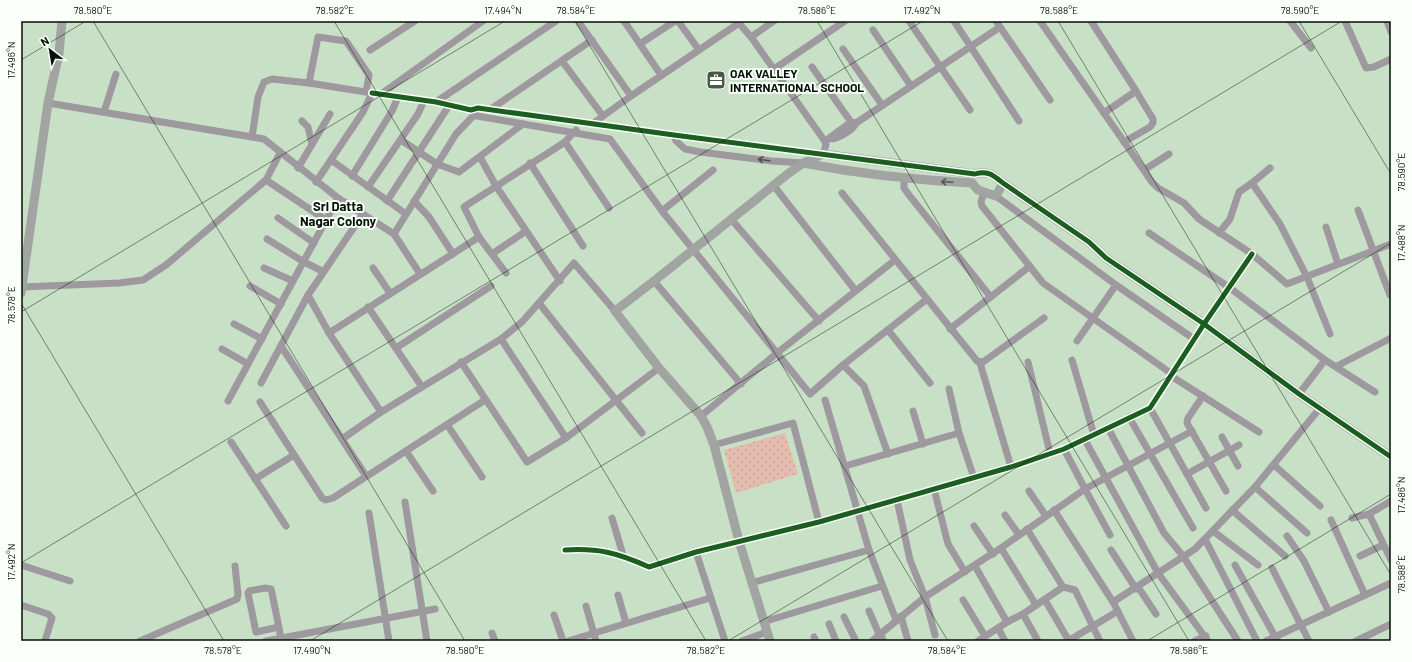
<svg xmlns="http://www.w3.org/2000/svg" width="1412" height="662" viewBox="0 0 1412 662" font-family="Barlow,sans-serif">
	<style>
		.park { fill: url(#park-dots) }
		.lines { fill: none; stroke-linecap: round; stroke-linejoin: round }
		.street { stroke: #9e999f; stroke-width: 7 }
		.secondary { stroke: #a1a4a1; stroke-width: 9 }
		.cycleway-casing { stroke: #fafffa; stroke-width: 8 }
		.cycleway { stroke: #1b5e20; stroke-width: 5 }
		.oneway { stroke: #505551 }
		.oneway2 { stroke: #525a52 }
		.ticks { fill: none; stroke: #031103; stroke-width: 1; stroke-opacity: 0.45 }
		.labels { text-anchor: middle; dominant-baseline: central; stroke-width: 4; stroke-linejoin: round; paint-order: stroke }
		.poi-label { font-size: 12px; font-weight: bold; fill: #031103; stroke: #fafffa; text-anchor: start }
		.neighbourhood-label { font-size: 13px; font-weight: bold; fill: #031103; stroke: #fafffa }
		.neatline { fill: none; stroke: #031103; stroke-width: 1.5 }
		.ticks-label { font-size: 10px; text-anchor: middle; fill: #031103 }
	</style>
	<defs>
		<pattern id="park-dots" width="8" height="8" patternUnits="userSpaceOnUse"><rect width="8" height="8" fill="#e4bdae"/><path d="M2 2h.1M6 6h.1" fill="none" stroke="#c2a194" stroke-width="1.8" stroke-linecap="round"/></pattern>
	</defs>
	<rect width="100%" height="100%" fill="#c8e0c6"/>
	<polygon class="park" points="785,433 798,474 736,493 724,450"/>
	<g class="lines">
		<g class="street">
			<polyline points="578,21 631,96"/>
			<polyline points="624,21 661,75"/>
			<polyline points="678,21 699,50"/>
			<polyline points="909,21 970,110"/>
			<polyline points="954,21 1019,121"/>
			<polyline points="996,21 1050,100"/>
			<polyline points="1040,21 1152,182 1158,188 1184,203 1199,219 1252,254 1287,284 1391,244"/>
			<polyline points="1091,21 1136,91 1153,119 1153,123 1150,127 1124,142"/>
			<polyline points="1290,21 1311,48"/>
			<polyline points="1345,21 1366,68 1374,67 1391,59"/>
			<polyline points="1387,21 1391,32"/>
			<polyline points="873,30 911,86"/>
			<polyline points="751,37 774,21"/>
			<polyline points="640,44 675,21"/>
			<polyline points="843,49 882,105"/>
			<polyline points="370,50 415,21"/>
			<polyline points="562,61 603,116"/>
			<polyline points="812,67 851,122"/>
			<polyline points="774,69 845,21"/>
			<polyline points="372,93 436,102 471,110 478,108 674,135 823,154 826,145 824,140 751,37 737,21"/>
			<polyline points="381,94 483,21"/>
			<polyline points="436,102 556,21"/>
			<polyline points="48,103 264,139 338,198 394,234 420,274"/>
			<polyline points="491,109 592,40"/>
			<polyline points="471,110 477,116 610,139 662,211 810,394 843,365 927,299"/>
			<polyline points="104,112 116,74"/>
			<polyline points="1104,113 1136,91"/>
			<polyline points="302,121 308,127 312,144"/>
			<polyline points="856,123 1000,27"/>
			<polyline points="592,124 631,96 739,23"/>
			<polyline points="674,135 676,141 685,149 700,152 772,161 803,163"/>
			<polyline points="252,137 258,97 264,82 272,79 309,83"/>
			<polyline points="401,140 437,164 459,172 523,124"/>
			<path d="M825,141L851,122L856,123C853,130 837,140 829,139"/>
			<polyline points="565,142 609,208"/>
			<polyline points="480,157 496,186 560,281"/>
			<polyline points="331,160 406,214"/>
			<polyline points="530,163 583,246"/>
			<polyline points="298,168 330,114"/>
			<polyline points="1144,170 1169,154"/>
			<polyline points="352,176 392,111 398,97"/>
			<polyline points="904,179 904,188 909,195 990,296"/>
			<polyline points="266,180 326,220"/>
			<polyline points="316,182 363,112 372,93 309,83 318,37 346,41 369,75 366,92"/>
			<polyline points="1252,183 1270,168"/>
			<polyline points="774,186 855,290"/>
			<polyline points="368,187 418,114 424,101"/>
			<polyline points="984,192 981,202 982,206 1043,283 1172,374"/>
			<polyline points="842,193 977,361 983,362 1044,318"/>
			<polyline points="996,196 1116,285 1194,339"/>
			<polyline points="387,201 450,104"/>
			<polyline points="414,201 429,217 453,254"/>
			<polyline points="1358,210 1390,295"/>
			<polyline points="662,211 713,170"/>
			<polyline points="278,218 314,243"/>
			<polyline points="731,219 819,321"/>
			<polyline points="1326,227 1338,264"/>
			<polyline points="1149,233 1230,288 1325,360 1375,392"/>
			<polyline points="1219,233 1230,219 1239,192 1252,183 1280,224 1307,277 1330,334"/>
			<polyline points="394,234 456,134 475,114"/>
			<polyline points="267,239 304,262 322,271"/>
			<polyline points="492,254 526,231"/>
			<polyline points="264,268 293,281"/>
			<polyline points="373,268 390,293"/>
			<polyline points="506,273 479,237 464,207 565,142 576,130"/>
			<polyline points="654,281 741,384"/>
			<polyline points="250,286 281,304"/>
			<polyline points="22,287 119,283 143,280 166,265 266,180 280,153"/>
			<polyline points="308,295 329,333 381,412"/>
			<polyline points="539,303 642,433"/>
			<polyline points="368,307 422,387"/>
			<polyline points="234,324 262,339"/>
			<polyline points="950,329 1030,266"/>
			<polyline points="888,330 930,383"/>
			<polyline points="329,333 479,237"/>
			<polyline points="501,339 566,438"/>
			<polyline points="1077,341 1116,285"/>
			<polyline points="281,346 366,476"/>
			<polyline points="396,348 491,286"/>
			<polyline points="222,349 248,364"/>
			<polyline points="1072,360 1094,435"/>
			<polyline points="461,362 527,462 566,438 659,368"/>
			<polyline points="1028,362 1050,453"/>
			<polyline points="980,363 1011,467"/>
			<polyline points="843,365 864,386 888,454"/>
			<polyline points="1337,366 1391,338"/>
			<polyline points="1171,376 1259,432"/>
			<polyline points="261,383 308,295 363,214"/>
			<polyline points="949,389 959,433 974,478"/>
			<polyline points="1299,394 1325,360"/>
			<polyline points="1203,396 1188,418 1187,423 1226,491"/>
			<polyline points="825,400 869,550 896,620"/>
			<polyline points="228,401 338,198"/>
			<polyline points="260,402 322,498 326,500 333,498 485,400"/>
			<polyline points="1150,408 1206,508"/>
			<polyline points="913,411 923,444"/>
			<polyline points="701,416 777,353 895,260"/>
			<polyline points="1129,417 1193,528"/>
			<polyline points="448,426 482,477"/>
			<polyline points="1108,428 1164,533 1183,556 1238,641"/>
			<polyline points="1222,437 1238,466"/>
			<polyline points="342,439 381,412 501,339 522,322 574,263 615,311"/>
			<polyline points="1085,440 1158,573 1208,641"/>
			<polyline points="231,442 286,526"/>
			<polyline points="714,445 793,423 819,522"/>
			<polyline points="406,451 433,491"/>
			<polyline points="1274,465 1320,506"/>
			<polyline points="845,466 959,433"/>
			<polyline points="1187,474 1239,445"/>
			<polyline points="255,479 294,455"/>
			<polyline points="1255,487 1307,533"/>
			<polyline points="934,489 948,544 965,572"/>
			<polyline points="1029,491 1046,516"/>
			<polyline points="897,500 910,560 925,597 935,635"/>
			<polyline points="1391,501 1369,514 1391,560"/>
			<polyline points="405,502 427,641"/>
			<polyline points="1054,510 1113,602 1133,641"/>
			<polyline points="1232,510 1285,556"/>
			<polyline points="369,513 389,641"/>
			<polyline points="1005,515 1019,535"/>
			<polyline points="612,518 623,555"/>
			<polyline points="1352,518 1369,514"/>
			<polyline points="1331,520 1365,595"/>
			<polyline points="974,526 993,554"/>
			<polyline points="1027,529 1063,587 1075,590 1100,641"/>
			<polyline points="1213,531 1258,565"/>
			<polyline points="1110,535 1085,489 1192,431"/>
			<polyline points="1287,536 1304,561 1329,612"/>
			<polyline points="1205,539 1257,641"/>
			<polyline points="1001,548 1036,605"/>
			<path d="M565,550C599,548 618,553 649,567L696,552L819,522L1011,467L1064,449L1150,408L1204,324L1252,254"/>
			<polyline points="1111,550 1136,589"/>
			<polyline points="696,552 725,641"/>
			<polyline points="1360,556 1383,545"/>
			<polyline points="21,565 70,581"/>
			<polyline points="1235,565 1277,640"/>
			<polyline points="975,566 1007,622 978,641"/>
			<polyline points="1272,568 1309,641"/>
			<polyline points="751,583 869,550"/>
			<polyline points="1138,587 1156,614"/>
			<polyline points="618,595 626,623"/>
			<polyline points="963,600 985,636"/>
			<polyline points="1045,600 1069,641"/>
			<polyline points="1113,602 1195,549 1255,487 1320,408"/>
			<polyline points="21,605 48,614 52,618 45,641"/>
			<polyline points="586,606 596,641"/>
			<polyline points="869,611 879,634"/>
			<polyline points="1023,614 1038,641"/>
			<polyline points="554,615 563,641"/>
			<polyline points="901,616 908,641"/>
			<polyline points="844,617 856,641"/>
			<polyline points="763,622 882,586"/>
			<polyline points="1007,622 1023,614 1063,587"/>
			<polyline points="829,624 836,641"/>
			<polyline points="279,627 256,632 248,593 249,591 265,588 271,589 272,593 281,638"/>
			<polyline points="998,628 1005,641"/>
			<polyline points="492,633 495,641"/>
			<polyline points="881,633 883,641"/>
			<polyline points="814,637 816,641"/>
			<polyline points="140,641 237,599 238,594 235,566"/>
			<polyline points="266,641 435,609"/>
			<polyline points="568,641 710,598"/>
			<polyline points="742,641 767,632"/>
			<polyline points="872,641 925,597 1001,548 1085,489 1064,449"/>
			<polyline points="1068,641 1118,611"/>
			<polyline points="1195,641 1206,636"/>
			<polyline points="1266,641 1391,583"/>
			<polyline points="1356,641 1391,624"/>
		</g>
		<g class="secondary">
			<path d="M803,163C860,174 914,180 972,183L978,190L996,196L1003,183"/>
			<polyline points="21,293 48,103 59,53 62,21"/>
			<path d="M770,641L739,541L714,445L707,427L701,416L659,368L615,311L654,281L789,173L803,163L823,154L975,174C987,170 993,175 1003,183L1089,242L1106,258L1204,324L1299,394L1391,457"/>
		</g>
		<g class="cycleway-casing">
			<g id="cycleway">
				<path d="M372,93L436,102L471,110L478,108L674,135L975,174C987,170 993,175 1003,183L1089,242L1106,258L1204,324L1299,394L1391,457"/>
				<path d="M565,550C599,548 618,553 649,567L696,552L819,522L1011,467L1064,449L1150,408L1204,324L1252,254"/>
			</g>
		</g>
		<use href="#cycleway" class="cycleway"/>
	</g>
	<defs><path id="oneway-shaft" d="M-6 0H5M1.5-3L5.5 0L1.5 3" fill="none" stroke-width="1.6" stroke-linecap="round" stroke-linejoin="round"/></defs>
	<use class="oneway" href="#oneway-shaft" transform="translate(764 160) rotate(-172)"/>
	<use class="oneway2" href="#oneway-shaft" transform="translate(947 182) rotate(-177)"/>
	<path class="ticks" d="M93,21L465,641M334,21L706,641M575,21L948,641M817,21L1189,641M1058,21L1391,575M1299,21L1391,174M21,60L86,21M21,303L224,641M21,312L505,21M21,563L923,21M310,641L1342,21M728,641L1391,243M1147,641L1391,494"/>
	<defs>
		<g id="office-square" transform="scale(1)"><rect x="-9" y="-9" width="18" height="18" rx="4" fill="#485947" stroke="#fafffa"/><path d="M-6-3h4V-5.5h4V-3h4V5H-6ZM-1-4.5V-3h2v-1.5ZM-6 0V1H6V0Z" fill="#fff"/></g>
	</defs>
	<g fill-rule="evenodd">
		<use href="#office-square" x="716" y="80"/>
	</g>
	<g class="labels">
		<g class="poi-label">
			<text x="730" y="73">OAK VALLEY<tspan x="730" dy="14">INTERNATIONAL SCHOOL</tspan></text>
		</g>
		<g class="neighbourhood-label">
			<text x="338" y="206">Sri Datta<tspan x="338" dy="15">Nagar Colony</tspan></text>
		</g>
	</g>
	<rect width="1412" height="662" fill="none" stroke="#fafffa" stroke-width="44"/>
	<g transform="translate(50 50) rotate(329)" stroke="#fafffa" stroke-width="3" paint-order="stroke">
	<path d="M0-3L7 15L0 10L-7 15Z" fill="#031103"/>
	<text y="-6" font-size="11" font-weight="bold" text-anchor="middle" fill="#031103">N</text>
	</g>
	<rect x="22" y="22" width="1368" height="618" class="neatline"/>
	<g class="ticks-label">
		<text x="93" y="14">78.580°E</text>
		<text x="335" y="14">78.582°E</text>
		<text x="503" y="14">17.494°N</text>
		<text x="576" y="14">78.584°E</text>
		<text x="817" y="14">78.586°E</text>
		<text x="922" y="14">17.492°N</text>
		<text x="1059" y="14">78.588°E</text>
		<text x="1300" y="14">78.590°E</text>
		<text transform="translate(11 60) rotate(-90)" y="4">17.496°N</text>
		<text transform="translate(1401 172) rotate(-90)" y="4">78.590°E</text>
		<text transform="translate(1401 243) rotate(-90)" y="4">17.488°N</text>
		<text transform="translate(11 305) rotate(-90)" y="4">78.578°E</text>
		<text transform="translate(1401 495) rotate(-90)" y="4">17.486°N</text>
		<text transform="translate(11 562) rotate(-90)" y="4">17.492°N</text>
		<text transform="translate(1401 574) rotate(-90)" y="4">78.588°E</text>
		<text x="223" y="654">78.578°E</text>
		<text x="312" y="654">17.490°N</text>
		<text x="465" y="654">78.580°E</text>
		<text x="706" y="654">78.582°E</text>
		<text x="947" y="654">78.584°E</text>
		<text x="1189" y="654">78.586°E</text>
	</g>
</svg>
